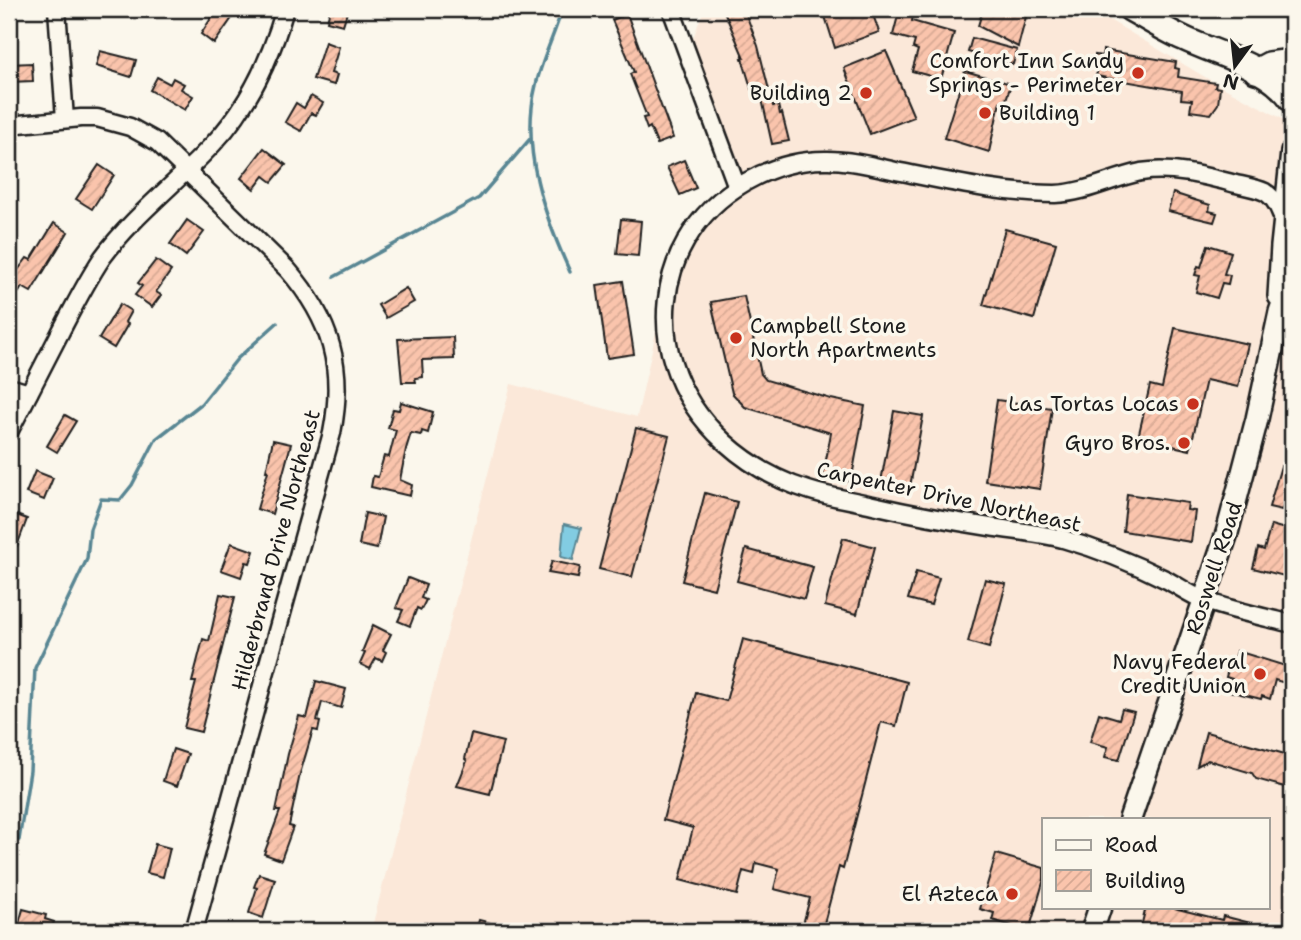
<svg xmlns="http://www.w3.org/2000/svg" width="1301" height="940" viewBox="0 0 1301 940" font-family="'Shantell Sans',sans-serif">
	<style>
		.built { fill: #fbe8d9; fill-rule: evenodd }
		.water { fill: #82cce2; stroke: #598693; stroke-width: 2 }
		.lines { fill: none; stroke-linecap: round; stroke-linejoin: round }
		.stream { stroke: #598693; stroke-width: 3.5 }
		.building { fill: url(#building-hatch); stroke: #1c1c1c; stroke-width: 2 }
		.minor-casing { stroke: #1c1c1c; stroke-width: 21 }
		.major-casing { stroke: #1c1c1c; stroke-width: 26 }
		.highway-casing { stroke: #1c1c1c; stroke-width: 28 }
		.minor { stroke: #fbf7ec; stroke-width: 16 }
		.major { stroke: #fbf7ec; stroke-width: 21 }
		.highway { stroke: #fbf7ec; stroke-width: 23 }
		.poi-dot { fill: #c8321e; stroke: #fbf7ec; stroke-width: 2.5 }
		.labels { text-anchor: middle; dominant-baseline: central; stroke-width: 7; stroke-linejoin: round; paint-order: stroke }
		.poi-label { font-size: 21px; fill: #1c1c1c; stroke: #fbf7ec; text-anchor: end }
		.street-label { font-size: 21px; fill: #1c1c1c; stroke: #fbf7ec }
	</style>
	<defs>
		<pattern id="building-hatch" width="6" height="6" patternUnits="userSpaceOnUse" patternTransform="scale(1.75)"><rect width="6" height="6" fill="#fac4ac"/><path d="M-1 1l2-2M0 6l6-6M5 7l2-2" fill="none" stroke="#d6a893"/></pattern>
	</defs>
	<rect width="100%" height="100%" fill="#fbf7ec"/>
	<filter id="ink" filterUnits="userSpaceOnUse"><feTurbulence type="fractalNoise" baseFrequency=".0143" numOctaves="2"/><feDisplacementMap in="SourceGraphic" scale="14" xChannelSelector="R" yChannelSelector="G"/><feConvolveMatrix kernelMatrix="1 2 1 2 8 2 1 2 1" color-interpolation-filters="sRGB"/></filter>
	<g filter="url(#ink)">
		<path class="built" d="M704,9H1091L1215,83L1292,124V931H371L511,384L637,417L674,251L735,172L684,62ZM1044,819H1268V907H1044Z"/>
		<polygon class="water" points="564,524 581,528 573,560 561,557"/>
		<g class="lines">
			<g class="stream">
				<path d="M562,9C555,34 542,59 536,85C520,148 544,215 570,272"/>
				<polyline points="334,277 479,198 530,139"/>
				<polyline points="19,840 30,771 35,668 87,559 90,529 101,499 120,500 132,485 156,439 201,404 237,359 277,323"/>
			</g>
		</g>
		<g class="building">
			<polygon points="217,9 231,9 227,15 232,18 214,44 201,34"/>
			<polygon points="330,9 348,9 343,25 327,21"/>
			<polygon points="730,9 744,9 758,46 773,106 778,105 780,114 782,113 789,141 772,144 762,99 758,100 756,91 752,91 742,58 744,58 724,11"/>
			<polygon points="828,9 871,9 879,32 835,48 824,13 829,11"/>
			<polygon points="983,9 1028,9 1018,47 978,26"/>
			<polygon points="899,12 913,16 912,21 954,33 941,79 912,71 918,50 913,48 915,41 893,35"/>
			<polygon points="627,14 673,138 657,144 650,127 647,129 643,118 647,117 630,74 634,72 612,20"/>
			<polygon points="972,38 1017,50 1013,64 968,52"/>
			<polygon points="325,42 339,47 331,73 337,75 334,85 313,79"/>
			<polygon points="1103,50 1176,62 1175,68 1179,69 1178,77 1216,83 1215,87 1220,88 1218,104 1211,114 1190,111 1192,100 1181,99 1182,91 1096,76 1098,69 1093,68 1095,55 1102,56"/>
			<polygon points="100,51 136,60 131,77 96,66"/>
			<polygon points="886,51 914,117 870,134 844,68"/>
			<polygon points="32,63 33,81 9,82 9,64"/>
			<polygon points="965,71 1011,84 1005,103 1000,102 989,152 944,138"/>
			<polygon points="157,77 170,84 173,78 184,84 181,89 193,96 185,110 150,90"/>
			<polygon points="311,96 323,103 316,115 311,113 301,131 285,122 296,103 304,108"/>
			<polygon points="264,148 286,165 272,182 264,176 254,189 241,178"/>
			<polygon points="684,160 696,188 680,195 667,167"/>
			<polygon points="99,165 114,175 92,209 76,199"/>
			<polygon points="1173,193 1210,205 1209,211 1217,213 1214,222 1168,211"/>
			<polygon points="621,219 641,221 638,256 617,254"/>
			<polygon points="187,220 204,232 186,256 170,244"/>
			<polygon points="54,223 68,232 31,292 22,287 19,292 9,285 9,282 27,258 31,260"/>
			<polygon points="1005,229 1056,243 1034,319 983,305"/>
			<polygon points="1208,245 1231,252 1224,274 1230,275 1228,284 1222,283 1217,298 1196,292 1200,276 1195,275 1198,266 1201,267"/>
			<polygon points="156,260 171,271 156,292 161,295 152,307 135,295 142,286 138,283"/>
			<polygon points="623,281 634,354 607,358 597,285"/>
			<polygon points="406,288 414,302 386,318 378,305"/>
			<polygon points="744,296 761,374 766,380 831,399 865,406 851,482 823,476 831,433 745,407 732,393 711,302"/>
			<polygon points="120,304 131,311 125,322 128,324 114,348 99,339"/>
			<polygon points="1175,328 1248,344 1238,387 1206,380 1190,450 1138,438 1150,385 1162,388"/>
			<polygon points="453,337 454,359 422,360 423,377 415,378 416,382 402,382 398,339"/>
			<polygon points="997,400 1052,408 1040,489 985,481"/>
			<polygon points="401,402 433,412 428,433 422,431 421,435 411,433 406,449 400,480 412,485 410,496 371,487 373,476 378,477 384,456 389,457 396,430 388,428 393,409 399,410"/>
			<polygon points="894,411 923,416 909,492 880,487"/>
			<polygon points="65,415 76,421 57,452 47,446"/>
			<polygon points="636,428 669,436 632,577 599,569"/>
			<polygon points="273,440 291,444 272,514 257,509 268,471 266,471"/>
			<polygon points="1281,466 1292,469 1282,510 1269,507"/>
			<polygon points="35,471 53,478 44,500 26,493"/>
			<polygon points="705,493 737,502 714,589 682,581"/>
			<polygon points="1127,494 1188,503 1187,510 1195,511 1191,542 1123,531"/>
			<polygon points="365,513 383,517 377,549 359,545"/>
			<polygon points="14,514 27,519 17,546 9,543 9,527"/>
			<polygon points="1271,525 1292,531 1292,578 1253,568 1258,548 1264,550"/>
			<polygon points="843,538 875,547 857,614 825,606"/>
			<polygon points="231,543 254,551 250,563 246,562 241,577 221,570"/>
			<polygon points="746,549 813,567 804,599 737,581"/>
			<polygon points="552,561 580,567 578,578 548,573"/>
			<polygon points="916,572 939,578 931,605 908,599"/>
			<polygon points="408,578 426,585 421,598 426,600 421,610 417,608 410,626 398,621 403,610 396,608"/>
			<polygon points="985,579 1006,584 989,648 968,642"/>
			<polygon points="220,594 235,597 201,732 184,728 196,682 192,682 203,639 209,641"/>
			<polygon points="373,625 391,634 383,650 386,652 382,661 376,658 370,669 360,664 365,653 362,652"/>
			<polygon points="743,639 907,682 896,726 881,722 843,869 839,867 822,931 802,928 810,898 774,889 779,869 756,863 754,874 743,871 737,895 680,880 693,828 663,820 696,693 726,701"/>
			<polygon points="1237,651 1292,668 1292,685 1275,680 1270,699 1262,696 1261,699 1229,691 1232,679 1226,677 1231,658 1235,659"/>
			<polygon points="316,681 346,689 341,708 322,702 317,721 320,722 318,731 313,730 300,774 289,826 293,827 281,860 264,854 280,811 276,811 288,754 299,716 307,718"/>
			<polygon points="1122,709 1134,712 1119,760 1105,757 1108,747 1090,742 1099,713 1119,719"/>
			<polygon points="1206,732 1292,756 1292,789 1256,779 1252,773 1208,760 1197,766"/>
			<polygon points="471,734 503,742 490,794 457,786 467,761 465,759"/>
			<polygon points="173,749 188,754 177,786 163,781"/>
			<polygon points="155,844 170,848 163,877 147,873"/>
			<polygon points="996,854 1044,868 1044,879 1029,931 992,920 994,913 980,909"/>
			<polygon points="259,874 275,879 263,918 249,913 257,888 254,887"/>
			<polygon points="1146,907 1170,907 1222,920 1223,916 1270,928 1269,931 1140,931"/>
			<polygon points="23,909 46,915 45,919 54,922 51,931 34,931 18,927"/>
			<polygon points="479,920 511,928 511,931 476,931"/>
		</g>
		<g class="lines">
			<g class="minor-casing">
				<g id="minor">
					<polyline points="57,9 65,119"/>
					<polyline points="671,9 737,187"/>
					<path d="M9,125L81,118H97L130,127L157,142L288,270C331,320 345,367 332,433L194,931"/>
					<path d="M1284,223C1281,212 1275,198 1265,192C1257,188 1245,186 1236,184C1205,176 1174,167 1141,172C1112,178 1086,193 1055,194C1004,194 951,182 901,172C877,167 852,160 828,160C771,159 714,192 686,241C665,277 660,323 673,363C692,425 748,471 808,490C829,497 852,500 873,505C912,514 951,521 990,527C1014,531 1040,533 1063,539C1098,549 1135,564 1167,580C1180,587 1192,596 1206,601C1234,611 1264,617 1292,624"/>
					<polyline points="9,387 29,393"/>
					<path d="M9,432C26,399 43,366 60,333C73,308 86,282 102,258C134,215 177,183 213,144C249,106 271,58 285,9"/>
				</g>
			</g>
			<g class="major-casing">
				<g id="major">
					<polyline points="1279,296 1282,246 1292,152"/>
					<polyline points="1130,819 1227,533 1257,419 1280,312 1292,277"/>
					<polyline points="1092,931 1100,907"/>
				</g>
			</g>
			<g class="highway-casing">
				<g id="highway">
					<path d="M1130,9C1148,19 1165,30 1183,38C1218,55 1269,66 1292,100"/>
					<polyline points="1256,71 1269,64 1292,61"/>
				</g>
			</g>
			<use href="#minor" class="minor"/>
			<use href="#major" class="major"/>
			<use href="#highway" class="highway"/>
		</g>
	</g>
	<g class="poi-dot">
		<circle cx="1138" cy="73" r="7"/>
		<circle cx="866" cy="93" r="7"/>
		<circle cx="985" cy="113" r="7"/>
		<circle cx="736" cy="338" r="7"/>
		<circle cx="1193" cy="404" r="7"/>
		<circle cx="1184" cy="443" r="7"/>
		<circle cx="1260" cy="674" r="7"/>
		<circle cx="1012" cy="894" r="7"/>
	</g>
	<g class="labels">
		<g class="poi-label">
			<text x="1124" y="61">Comfort Inn Sandy<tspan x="1124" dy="24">Springs - Perimeter</tspan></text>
			<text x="852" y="93">Building 2</text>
			<text x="999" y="113" text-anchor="start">Building 1</text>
			<text x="750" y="326" text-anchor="start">Campbell Stone<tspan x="750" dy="24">North Apartments</tspan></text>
			<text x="1179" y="404">Las Tortas Locas</text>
			<text x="1170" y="443">Gyro Bros.</text>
			<text x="1246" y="662">Navy Federal<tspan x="1246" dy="24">Credit Union</tspan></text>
			<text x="998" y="894">El Azteca</text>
		</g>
		<g class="street-label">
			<text transform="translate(949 497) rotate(12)">Carpenter Drive Northeast</text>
			<text transform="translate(276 550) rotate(-75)">Hilderbrand Drive Northeast</text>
			<text transform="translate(1214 568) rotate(-72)">Roswell Road</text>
		</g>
	</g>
	<rect width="1301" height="940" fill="none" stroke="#fbf7ec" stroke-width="35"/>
	<rect x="18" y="18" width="1266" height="905" fill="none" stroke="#1c1c1c" stroke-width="2.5" filter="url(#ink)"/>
	<rect x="1042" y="818" width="228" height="91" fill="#fbf7ec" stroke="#a29f99" stroke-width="2"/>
	<rect x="1056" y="840" width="35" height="10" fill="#fbf7ec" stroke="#a29f99" stroke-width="2"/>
	<text x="1105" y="852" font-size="21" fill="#1c1c1c">Road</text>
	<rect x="1056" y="870" width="35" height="21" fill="url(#building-hatch)" stroke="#a29f99" stroke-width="2"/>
	<text x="1105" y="888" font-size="21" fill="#1c1c1c">Building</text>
	<g transform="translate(1235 66) rotate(195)" stroke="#fbf7ec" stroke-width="5" paint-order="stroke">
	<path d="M0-5L12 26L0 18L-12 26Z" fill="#1c1c1c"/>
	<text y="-10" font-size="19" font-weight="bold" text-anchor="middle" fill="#1c1c1c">N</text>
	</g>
</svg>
